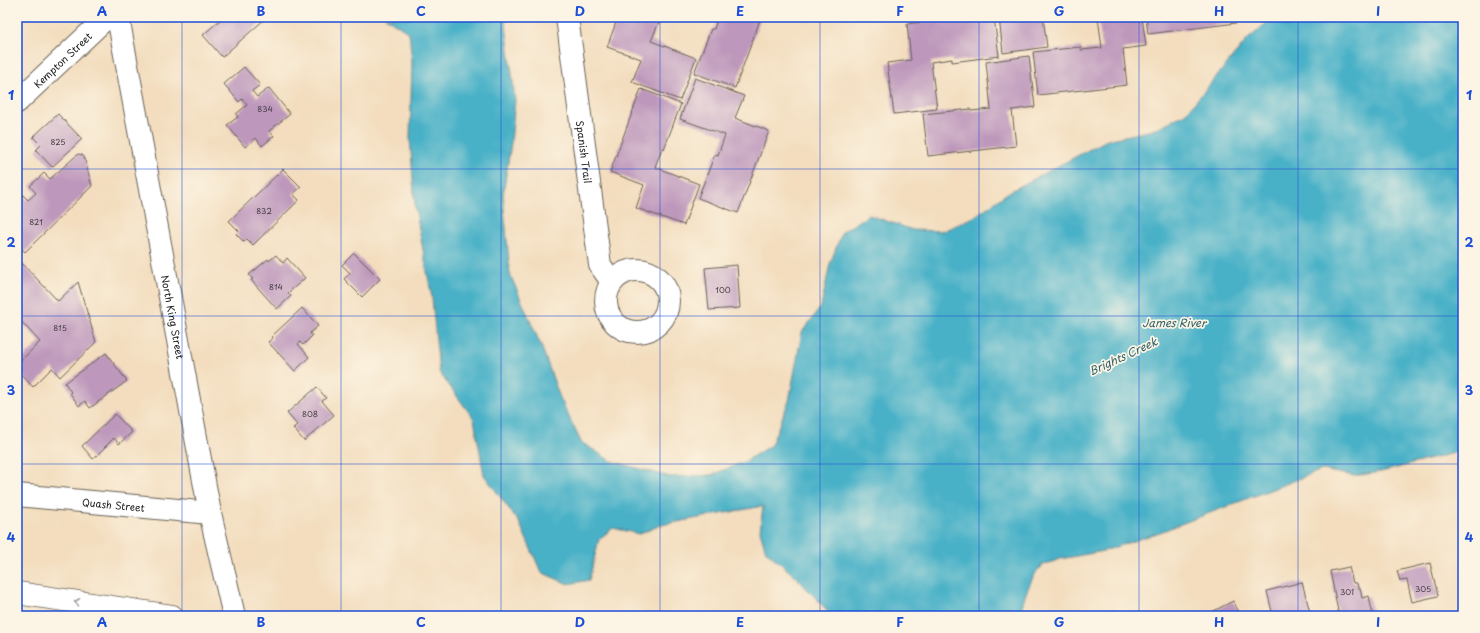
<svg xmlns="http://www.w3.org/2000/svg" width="1480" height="633" viewBox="0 0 1480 633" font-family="'Playpen Sans',sans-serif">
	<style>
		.water { fill: #48b1c7; stroke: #326672 }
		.building { fill: #be98bc }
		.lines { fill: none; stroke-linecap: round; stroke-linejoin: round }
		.street-casing { stroke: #676055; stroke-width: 24 }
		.secondary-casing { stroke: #676055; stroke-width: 24 }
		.highway-casing { stroke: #676055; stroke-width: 24 }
		.street { stroke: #fff; stroke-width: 22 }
		.secondary { stroke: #fff; stroke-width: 22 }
		.highway { stroke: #fff; stroke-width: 22 }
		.oneway { stroke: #999 }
		.grid { fill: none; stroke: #1d4ed8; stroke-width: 1; stroke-opacity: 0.55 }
		.labels { text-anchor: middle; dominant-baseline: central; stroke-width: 3.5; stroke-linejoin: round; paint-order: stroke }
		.number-label { font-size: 8px; fill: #443b44 }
		.street-label { font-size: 10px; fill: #1c1c1c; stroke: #fcf5e5 }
		.water-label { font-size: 11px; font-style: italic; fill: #305f69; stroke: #fcf5e5 }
		.neatline { fill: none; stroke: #1d4ed8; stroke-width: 1.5 }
		.grid-label { font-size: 13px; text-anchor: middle; font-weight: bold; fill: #1d4ed8 }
	</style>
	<rect width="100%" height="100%" fill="#fcf5e5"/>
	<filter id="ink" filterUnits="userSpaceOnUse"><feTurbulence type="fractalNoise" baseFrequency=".025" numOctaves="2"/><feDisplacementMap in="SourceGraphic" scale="8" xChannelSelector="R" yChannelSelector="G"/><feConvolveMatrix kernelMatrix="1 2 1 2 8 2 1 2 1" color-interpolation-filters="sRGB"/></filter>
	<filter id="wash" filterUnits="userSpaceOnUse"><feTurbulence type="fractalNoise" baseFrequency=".012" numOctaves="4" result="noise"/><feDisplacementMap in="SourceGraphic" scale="16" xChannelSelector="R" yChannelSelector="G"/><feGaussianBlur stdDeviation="0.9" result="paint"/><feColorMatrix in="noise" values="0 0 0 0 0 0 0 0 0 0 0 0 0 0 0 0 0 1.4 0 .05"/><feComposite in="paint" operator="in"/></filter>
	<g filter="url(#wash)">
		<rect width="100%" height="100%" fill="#f3ddbe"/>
		<polygon class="water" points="385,17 505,17 515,100 511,143 503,195 510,274 542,348 560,398 581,442 611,461 670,477 711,475 744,462 771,445 789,401 802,332 821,307 830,264 842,232 869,215 913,230 943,231 974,217 1009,192 1107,140 1153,130 1185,114 1248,39 1274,17 1463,17 1463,448 1454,453 1381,472 1353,476 1322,470 1160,532 1104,551 1060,559 1041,566 1033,577 1026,593 1019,616 830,616 826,609 797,578 766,551 760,531 763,506 661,525 639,534 613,528 599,539 589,580 568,584 541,572 519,522 484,475 474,419 439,372 432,298 415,207 410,138 412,62 409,33"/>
		<g id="blocks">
			<g class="building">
				<polygon points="219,17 267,17 222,57 203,35 221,19"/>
				<polygon points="618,17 663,17 661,23 659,22 651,41 696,58 680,100 632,82 641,59 607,47"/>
				<polygon points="718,17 761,17 735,88 694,73 711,29 714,29"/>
				<polygon points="966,17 994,17 999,56 952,62 952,59 931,62 937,109 894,114 887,63 911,60 907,24"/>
				<polygon points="999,17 1043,17 1047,47 1003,53"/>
				<polygon points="1098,17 1142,17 1146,46 1123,49 1127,85 1038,95 1033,52 1081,47 1081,50 1102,48"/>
				<polygon points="1146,17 1236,17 1236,23 1148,34"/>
				<polygon points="1029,56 1035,107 1012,110 1016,146 928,156 923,114 971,109 971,111 991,109 986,62"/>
				<polygon points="244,67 260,85 252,91 257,97 269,88 290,114 269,131 274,136 262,146 256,138 245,147 227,125 238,117 236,114 247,105 242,99 239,102 224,84"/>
				<polygon points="695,78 744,96 735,118 769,131 738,213 698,198 715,154 718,155 725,135 680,119"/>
				<polygon points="641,89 681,104 664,149 662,148 655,167 699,184 684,225 636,208 644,185 610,172"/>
				<polygon points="58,114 82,139 52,167 36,150 41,145 33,137"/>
				<polygon points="78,154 82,155 84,157 92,186 25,252 17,244 17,189 28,200 36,193 30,186 44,173 50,179"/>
				<polygon points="283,169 301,187 293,194 299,200 253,245 247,239 244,242 236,234 239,231 229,221"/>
				<polygon points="354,253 380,279 362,297 344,279 350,273 342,265"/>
				<polygon points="276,255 283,263 287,258 305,278 288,293 291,296 277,309 251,280 253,279 249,275 268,259 269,261"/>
				<polygon points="17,258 58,301 78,282 96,342 60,377 52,368 33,387 17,370 17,364 40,342 18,318 17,319"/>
				<polygon points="737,265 740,308 709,310 705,268"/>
				<polygon points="302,308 318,326 310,333 312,336 303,345 300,342 298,344 309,357 295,371 268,342 273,338 271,337"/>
				<polygon points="106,353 127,381 90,408 85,401 79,406 70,393 71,392 65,383"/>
				<polygon points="317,387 326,398 322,401 334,415 304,441 293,428 297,425 287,413"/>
				<polygon points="115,414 132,432 119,444 114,438 93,459 82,446"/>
				<polygon points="1430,563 1438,596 1412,602 1407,580 1400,581 1397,571"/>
				<polygon points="1349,567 1353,583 1357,583 1358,588 1360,588 1362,598 1369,596 1373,616 1339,616 1330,571"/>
				<polygon points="1302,582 1311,616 1273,616 1267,591"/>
				<polygon points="1233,601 1241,616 1204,616"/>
			</g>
		</g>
	</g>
	<g filter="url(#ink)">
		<use href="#blocks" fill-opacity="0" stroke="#676055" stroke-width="1"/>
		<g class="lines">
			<g class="street-casing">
				<g id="street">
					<path id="s1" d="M567,17L600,265L612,282"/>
					<path id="s2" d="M17,102L107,17"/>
					<circle cx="637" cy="301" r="31"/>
					<path id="s3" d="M17,495L210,513"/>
				</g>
			</g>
			<g class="secondary-casing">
				<g id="secondary">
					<path id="s4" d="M118,17L210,513L234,616"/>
				</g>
			</g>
			<g class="highway-casing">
				<polyline id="highway" points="17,593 172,616"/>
			</g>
			<use href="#street" class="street"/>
			<use href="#secondary" class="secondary"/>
			<use href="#highway" class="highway"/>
		</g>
		<defs><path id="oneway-chevron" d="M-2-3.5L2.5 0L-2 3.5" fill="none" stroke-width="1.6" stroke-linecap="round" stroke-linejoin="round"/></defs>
		<use class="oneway" href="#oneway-chevron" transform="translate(77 602) rotate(-172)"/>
	</g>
	<path class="grid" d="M182,17V616M341,17V616M501,17V616M660,17V616M820,17V616M979,17V616M1139,17V616M1298,17V616M17,169H1463M17,316H1463M17,464H1463"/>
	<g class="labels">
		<g class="number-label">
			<text x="265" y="109">834</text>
			<text x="58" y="142">825</text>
			<text x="264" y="211">832</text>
			<text x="36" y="222">821</text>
			<text x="276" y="287">814</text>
			<text x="723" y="290">100</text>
			<text x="60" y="328">815</text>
			<text x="310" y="414">808</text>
			<text x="1423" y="589">305</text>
			<text x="1347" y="592">301</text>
		</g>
		<g class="street-label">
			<text stroke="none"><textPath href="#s2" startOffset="62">Kempton Street</textPath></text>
			<text stroke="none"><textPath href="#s1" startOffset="136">Spanish Trail</textPath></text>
			<text stroke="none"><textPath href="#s4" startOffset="305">North King Street</textPath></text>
			<text stroke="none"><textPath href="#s3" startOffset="97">Quash Street</textPath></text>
		</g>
		<g class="water-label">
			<text x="1174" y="322">James River</text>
			<text transform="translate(1123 356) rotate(-25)">Brights Creek</text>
		</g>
	</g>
	<rect width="1480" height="633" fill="none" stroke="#fcf5e5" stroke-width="44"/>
	<rect x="22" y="22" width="1436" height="589" class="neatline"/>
	<g class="grid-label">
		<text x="102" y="16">A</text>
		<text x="261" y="16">B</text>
		<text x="421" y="16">C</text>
		<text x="580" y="16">D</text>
		<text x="740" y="16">E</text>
		<text x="900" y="16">F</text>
		<text x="1059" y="16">G</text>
		<text x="1219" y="16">H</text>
		<text x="1378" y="16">I</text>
		<text x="11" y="100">1</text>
		<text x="1469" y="100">1</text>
		<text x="11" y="247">2</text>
		<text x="1469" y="247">2</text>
		<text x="11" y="395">3</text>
		<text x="1469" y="395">3</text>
		<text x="11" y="542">4</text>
		<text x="1469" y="542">4</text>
		<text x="102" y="627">A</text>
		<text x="261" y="627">B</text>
		<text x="421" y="627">C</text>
		<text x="580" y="627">D</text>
		<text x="740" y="627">E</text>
		<text x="900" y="627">F</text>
		<text x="1059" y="627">G</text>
		<text x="1219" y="627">H</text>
		<text x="1378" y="627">I</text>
	</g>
</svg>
